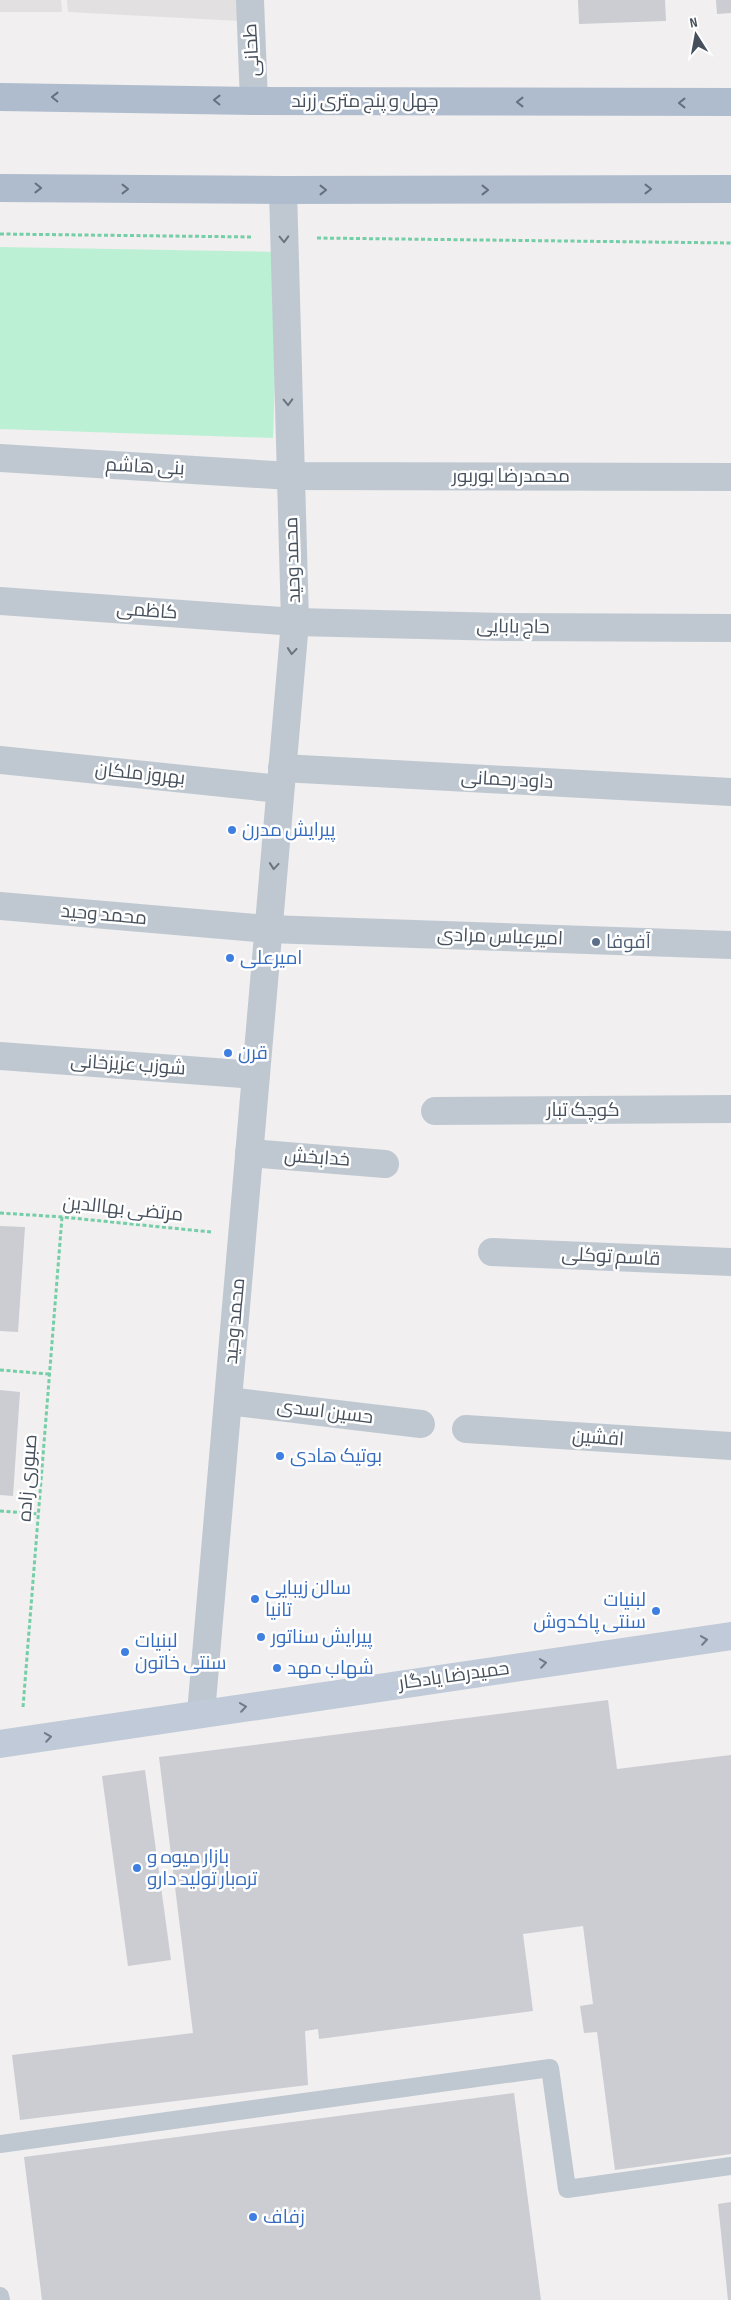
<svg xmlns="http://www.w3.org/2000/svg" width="731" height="2300" viewBox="0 0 731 2300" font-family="'Sofia Sans Condensed',Cairo,sans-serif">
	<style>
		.education { fill: #e2e0e1 }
		.green { fill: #bcf0d4 }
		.building { fill: #cbcdd3 }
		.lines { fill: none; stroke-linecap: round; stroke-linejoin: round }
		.path { stroke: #74cea8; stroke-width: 3; stroke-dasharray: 4 2.5; stroke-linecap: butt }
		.lane { stroke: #bfc8d1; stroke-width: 18 }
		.street { stroke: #bfc8d1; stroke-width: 28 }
		.secondary { stroke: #c1cad8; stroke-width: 28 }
		.primary { stroke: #aebcce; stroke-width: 28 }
		.oneway { stroke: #65707e }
		.oneway2 { stroke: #6a747f }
		.oneway3 { stroke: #717b87 }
		.shop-dot { fill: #3f7fe0; stroke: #fff; stroke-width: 2 }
		.service-dot { fill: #5c6f8a; stroke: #fff; stroke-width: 2 }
		.labels { text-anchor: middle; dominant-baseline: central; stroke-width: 5; stroke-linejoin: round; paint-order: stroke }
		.street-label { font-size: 19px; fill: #46505c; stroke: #fff }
		.shop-label { font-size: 19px; fill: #366cbe; stroke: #fff; text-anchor: start }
		.service-label { font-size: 19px; fill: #4e5e75; stroke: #fff; text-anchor: start }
	</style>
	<rect width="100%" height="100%" fill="#f1efef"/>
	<g class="education">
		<polygon points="0,0 61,0 62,12 0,12"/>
		<polygon points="67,0 239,0 241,21 68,12"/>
	</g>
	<polygon class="green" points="0,247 279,252 273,438 0,429"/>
	<g class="building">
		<polygon points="578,0 665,0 666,21 579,24"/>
		<polygon points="716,0 731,0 731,13 717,14"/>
		<polygon points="0,1226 25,1227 18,1332 0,1331"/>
		<polygon points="0,1390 20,1392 13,1496 0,1495"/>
		<polygon points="608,1700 617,1769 731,1755 731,2154 615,2170 597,2032 584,2033 580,2006 593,2004 583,1926 523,1934 533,2011 319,2039 318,2029 305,2031 308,2085 20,2120 12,2055 193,2033 159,1757"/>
		<polygon points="145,1770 171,1960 128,1966 102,1776"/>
		<polygon points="514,2093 541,2300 42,2300 24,2157"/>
		<polygon points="731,2202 731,2300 728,2300 718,2204"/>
	</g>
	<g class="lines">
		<g class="path">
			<polyline points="0,234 253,237"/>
			<polyline points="317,238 731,243"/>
			<polyline points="0,1213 62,1217 211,1232"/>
			<polyline points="0,1370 49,1374"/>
			<polyline points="0,1511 39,1514"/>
			<polyline points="23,1707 62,1217"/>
		</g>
		<g class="lane">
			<polyline points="0,2144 550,2068 567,2189 731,2166"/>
			<polyline points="0,2296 1,2300"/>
		</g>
		<g class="street">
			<polyline points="250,0 254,101"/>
			<polyline points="0,458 290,476 731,477"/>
			<polyline points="0,601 295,622 505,627 731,628"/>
			<polyline points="0,760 280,789"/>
			<polyline points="282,768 731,792"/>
			<polyline points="0,906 268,929 731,945"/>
			<polyline points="0,1056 256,1075"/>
			<polyline points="435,1111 731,1109"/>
			<polyline points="249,1153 385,1164"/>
			<polyline points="492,1252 731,1262"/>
			<polyline points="228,1401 421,1424"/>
			<polyline points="466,1429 731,1446"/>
			<polyline points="201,1713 295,622 283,190"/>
		</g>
		<polyline class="secondary" points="0,1744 731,1636"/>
		<g class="primary">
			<polyline points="0,97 254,101 731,102"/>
			<polyline points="0,188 283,190 731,189"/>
		</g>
	</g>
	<defs><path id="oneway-chevron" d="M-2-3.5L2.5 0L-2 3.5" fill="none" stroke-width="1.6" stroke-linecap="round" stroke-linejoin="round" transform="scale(1.25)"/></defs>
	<g class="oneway">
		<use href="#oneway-chevron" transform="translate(55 97) rotate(-179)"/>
		<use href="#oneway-chevron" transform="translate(217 100) rotate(-179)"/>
		<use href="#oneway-chevron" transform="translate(520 102) rotate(-180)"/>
		<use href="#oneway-chevron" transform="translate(682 103) rotate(-180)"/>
		<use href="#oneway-chevron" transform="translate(38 188) rotate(1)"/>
		<use href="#oneway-chevron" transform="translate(125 189)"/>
		<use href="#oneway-chevron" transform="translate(648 189)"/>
		<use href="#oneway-chevron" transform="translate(323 190)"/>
		<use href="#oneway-chevron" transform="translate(485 190)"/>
	</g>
	<g class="oneway2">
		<use href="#oneway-chevron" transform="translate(284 239) rotate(88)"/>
		<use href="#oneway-chevron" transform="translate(288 402) rotate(88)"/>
		<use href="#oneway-chevron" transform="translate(292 651) rotate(95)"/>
		<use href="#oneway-chevron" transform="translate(274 866) rotate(95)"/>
	</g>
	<g class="oneway3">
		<use href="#oneway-chevron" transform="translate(704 1640) rotate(-8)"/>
		<use href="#oneway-chevron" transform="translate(543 1663) rotate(-8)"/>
		<use href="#oneway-chevron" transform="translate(243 1707) rotate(-8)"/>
		<use href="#oneway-chevron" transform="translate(48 1737) rotate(-9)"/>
	</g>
	<g class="shop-dot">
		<circle cx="232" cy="830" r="5"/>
		<circle cx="230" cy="958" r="5"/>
		<circle cx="228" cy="1053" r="5"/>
		<circle cx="280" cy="1456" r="5"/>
		<circle cx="255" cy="1599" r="5"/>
		<circle cx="656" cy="1611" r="5"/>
		<circle cx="261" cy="1637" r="5"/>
		<circle cx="125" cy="1652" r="5"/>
		<circle cx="277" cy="1668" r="5"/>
		<circle cx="137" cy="1868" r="5"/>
		<circle cx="253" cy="2217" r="5"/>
	</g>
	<circle class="service-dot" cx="596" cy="942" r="5"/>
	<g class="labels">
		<g class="street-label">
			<text transform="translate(252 50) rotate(-93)">طحانی</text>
			<text x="365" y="101">چهل و پنج متری زرند</text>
			<text transform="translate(145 467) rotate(3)">بنی هاشم</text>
			<text x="511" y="476">محمدرضا بوربور</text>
			<text transform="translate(293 560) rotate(-92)">محمد وحید</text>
			<text transform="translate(147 611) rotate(4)">کاظمی</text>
			<text transform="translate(513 627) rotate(1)">حاج بابایی</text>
			<text transform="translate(140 774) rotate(6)">بهروز ملکان</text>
			<text transform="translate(507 780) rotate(3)">داود رحمانی</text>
			<text transform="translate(104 915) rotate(5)">محمد وحید</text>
			<text transform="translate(500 937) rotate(2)">امیرعباس مرادی</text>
			<text transform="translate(128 1065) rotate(4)">شوزب عزیزخانی</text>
			<text x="583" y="1110">کوچک تبار</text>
			<text transform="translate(317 1158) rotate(4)">خدابخش</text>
			<text transform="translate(123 1209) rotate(6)">مرتضی بهاالدین</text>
			<text transform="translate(611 1257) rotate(3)">قاسم توکلی</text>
			<text transform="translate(235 1321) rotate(-85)">محمد وحید</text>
			<text transform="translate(325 1412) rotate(7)">حسین اسدی</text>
			<text transform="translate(598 1438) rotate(4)">افشین</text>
			<text transform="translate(28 1478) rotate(-86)">صبوری زاده</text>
			<text transform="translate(454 1676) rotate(-8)">حمیدرضا یادگار</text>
		</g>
		<g class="shop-label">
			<text x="242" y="830">پیرایش مدرن</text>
			<text x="240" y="958">امیرعلی</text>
			<text x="238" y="1053">قرن</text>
			<text x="290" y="1456">بوتیک هادی</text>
			<text x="265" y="1588">سالن زیبایی<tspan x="265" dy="22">تانیا</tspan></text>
			<text x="646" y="1600" text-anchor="end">لبنیات<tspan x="646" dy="22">سنتی پاکدوش</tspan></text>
			<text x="271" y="1637">پیرایش سناتور</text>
			<text x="135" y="1641">لبنیات<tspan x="135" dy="22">سنتی خاتون</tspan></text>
			<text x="287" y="1668">شهاب مهد</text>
			<text x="147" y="1857">بازار میوه و<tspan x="147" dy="22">تره‌بار تولید دارو</tspan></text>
			<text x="263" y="2217">زفاف</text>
		</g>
		<g class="service-label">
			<text x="606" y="942">آفوفا</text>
		</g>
	</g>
	<g transform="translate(696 35) rotate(349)" stroke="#ffffff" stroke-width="4" paint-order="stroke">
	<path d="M0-4L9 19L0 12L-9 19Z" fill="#46505c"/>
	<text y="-8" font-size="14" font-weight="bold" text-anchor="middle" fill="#46505c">N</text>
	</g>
</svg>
